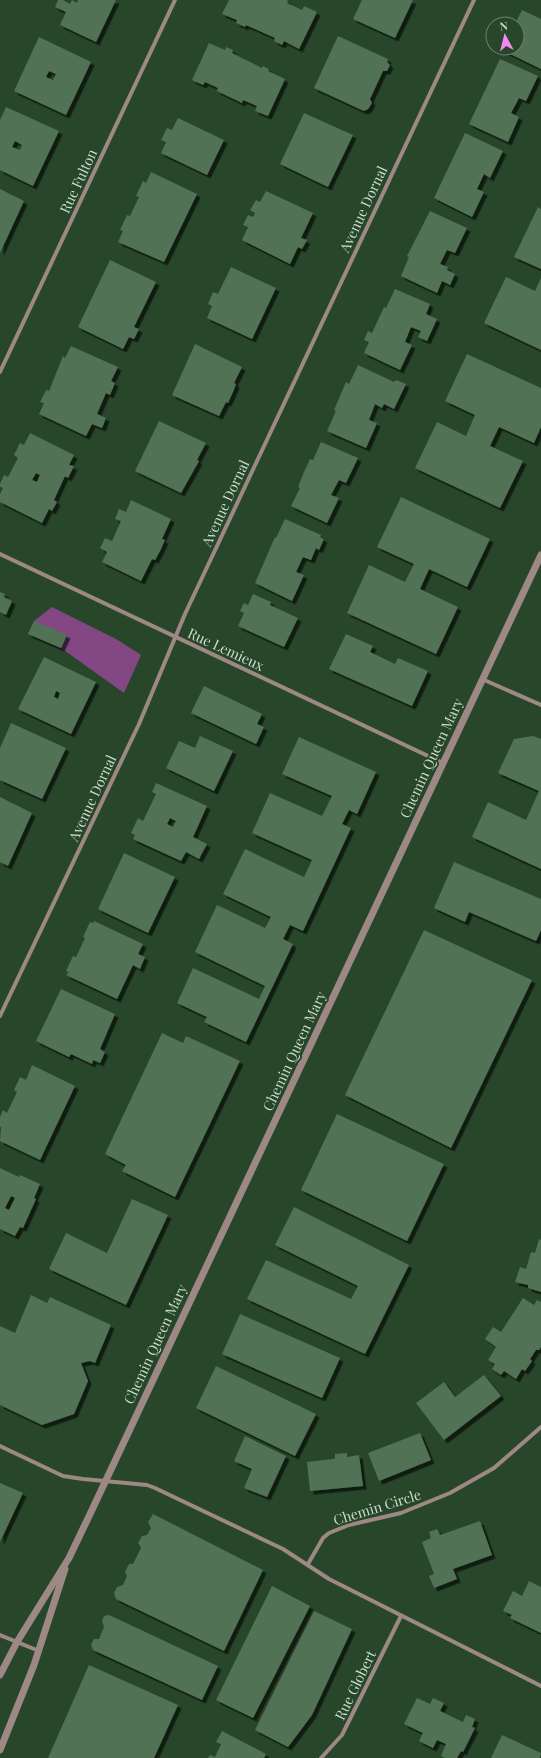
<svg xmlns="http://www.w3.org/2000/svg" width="541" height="1758" viewBox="0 0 541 1758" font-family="'Playfair Display',serif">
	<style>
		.green { fill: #834883 }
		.building { fill: #517254; fill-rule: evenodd; filter: url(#shadow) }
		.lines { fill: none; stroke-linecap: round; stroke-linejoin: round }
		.minor { stroke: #9e8885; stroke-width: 4 }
		.tertiary { stroke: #9e8885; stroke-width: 7 }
		.labels { text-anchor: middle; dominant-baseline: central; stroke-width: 4; stroke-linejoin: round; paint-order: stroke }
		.street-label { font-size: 14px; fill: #cbdecc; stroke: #27462a }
	</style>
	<defs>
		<filter id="shadow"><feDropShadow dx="3.5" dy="3.5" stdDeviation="0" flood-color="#0009"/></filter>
	</defs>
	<rect width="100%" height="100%" fill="#27462a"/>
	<polygon class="green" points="52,607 116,639 141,655 124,693 61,648 28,634 34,621"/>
	<g class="building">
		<polygon points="58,0 63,0 70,4 72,0 77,3 78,0 116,0 96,42 60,25 66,12 55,7"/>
		<polygon points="229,0 287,0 288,1 287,3 302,10 304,6 317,12 299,49 284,41 282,45 274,41 275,38 246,25 245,27 236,23 237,20 222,14"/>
		<polygon points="362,0 413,0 395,38 353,19"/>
		<polygon points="522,10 541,19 541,69 502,50 503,48 517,48 517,24 515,24"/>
		<polygon points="338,36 388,59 387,62 390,65 387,71 383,71 370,99 372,103 368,109 364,111 314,88"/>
		<path d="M39,37L91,62L66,115L14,91ZM49,71L56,74L53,80L46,77Z"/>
		<polygon points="209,43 225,50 226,47 233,50 232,53 262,68 263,66 269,69 268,71 285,79 268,116 255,111 257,106 243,100 242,103 217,91 218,88 205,82 203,85 192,80"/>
		<polygon points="500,59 538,76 526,101 519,98 511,113 519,117 508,142 469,124"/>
		<path d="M6,107L59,131L33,186L0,170V120ZM15,141L22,145L20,150L12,147Z"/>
		<polygon points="304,113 353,135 328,187 280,164"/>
		<polygon points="178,118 224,140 207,175 161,153 166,142 161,140 167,128 172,130"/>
		<polygon points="465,133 503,151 490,178 484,174 477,189 484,192 472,217 434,198"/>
		<polygon points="151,172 197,194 164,262 118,242 123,231 120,230 127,215 130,216 139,197 136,196 143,181 146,183"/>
		<polygon points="0,189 24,201 0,253"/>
		<polygon points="266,191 313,213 301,238 307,240 302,249 298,247 290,264 242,240 248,227 243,225 248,215 253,217 255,213 250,210 256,200 260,202"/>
		<polygon points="538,207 541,209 541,269 514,257"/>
		<polygon points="430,211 467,228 455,253 447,250 440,264 448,267 447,270 455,274 450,285 442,281 437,293 401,276 409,257 407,256"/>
		<polygon points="110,260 156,282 134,327 139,329 134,339 129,337 123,349 78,327"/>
		<polygon points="231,267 276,288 252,339 207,318 212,306 208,304 213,292 218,294"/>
		<polygon points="506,277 535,291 541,278 541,350 484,323"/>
		<polygon points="395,289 430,304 426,314 437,319 427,341 418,337 421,331 411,327 405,342 412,345 400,370 364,353 369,342 364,340 368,331 372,333 384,307 386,308"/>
		<polygon points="195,344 242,367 234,383 236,384 233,392 228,403 226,402 219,416 172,395"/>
		<polygon points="71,346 118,367 111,381 115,383 110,395 106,393 97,414 106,418 102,428 92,424 86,436 39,414 44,403 40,402 46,390 49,391 63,356 65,358"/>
		<polygon points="467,354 541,388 541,427 534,443 499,427 490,446 523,461 500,508 415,468 437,422 466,436 475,415 445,401"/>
		<polygon points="358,365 394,382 396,380 406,384 394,409 384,404 382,408 375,404 369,420 377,423 366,448 327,431 336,411 334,410 346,382 349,384"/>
		<polygon points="159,421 206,443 197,460 199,461 181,493 135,471"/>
		<path d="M30,433L74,455L69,465L74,466L68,478L65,476L54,500L57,502L52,511L49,509L42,523L0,502V494L3,488L0,487V484L4,475L8,477L18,458L14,455L20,443L24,445ZM36,473L40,475L37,482L32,480Z"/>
		<polygon points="321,442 358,458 346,483 339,480 331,495 339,498 327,523 291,506 300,488 298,487 304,472 310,459 313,460"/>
		<polygon points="401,497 490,539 467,587 429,569 420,589 458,607 436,654 347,613 369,565 405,582 414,564 377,547"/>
		<polygon points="131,500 171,519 162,539 165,540 160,551 155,560 152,559 141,581 102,562 107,552 100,548 105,538 112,541 121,521 115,519 119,509 126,512"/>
		<polygon points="285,519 321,535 320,537 324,539 319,550 316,548 311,560 303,557 296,572 304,575 292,601 255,583 275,537 276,538"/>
		<polygon points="0,592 5,594 4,597 12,601 6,615 0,612"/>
		<polygon points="253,594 271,602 270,605 298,618 284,647 238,626 244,613 240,611 244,603 248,605"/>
		<polygon points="34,621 67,635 61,648 28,634"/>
		<polygon points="346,634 373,646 370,652 395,664 398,658 428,671 412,706 329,669"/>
		<path d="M44,657L96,682L71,734L18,709ZM56,691L60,693L58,699L54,697Z"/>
		<polygon points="204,686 262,714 257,724 264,727 256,744 191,713"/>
		<polygon points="11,723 66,748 42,799 0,780 0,748"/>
		<polygon points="200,736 233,751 214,791 166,768 179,741 195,748"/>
		<polygon points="533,736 541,739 541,869 472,837 488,802 526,820 539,791 498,773 514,739"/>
		<polygon points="299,737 376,772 357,814 349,810 342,824 351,828 303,931 290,925 283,939 293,944 246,1042 204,1022 207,1017 177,1003 193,968 259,999 265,986 195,952 217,905 265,928 271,917 223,894 245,849 304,877 312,860 252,833 270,793 322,816 332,796 282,774"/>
		<path d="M156,783L207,806L193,837L207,844L199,859L186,852L181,861L133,839L135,835L131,833L138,818L143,821L156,794L152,792ZM170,818L176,821L173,827L167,824Z"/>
		<polygon points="0,797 32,813 8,866 0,862"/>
		<polygon points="124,853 175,877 148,933 98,909"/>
		<polygon points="454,862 541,899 541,930 536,941 469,912 465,922 434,908"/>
		<polygon points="94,921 143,944 138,954 145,957 140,969 133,965 117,999 66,975 69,972 66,971 73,956 76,957 85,938 83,937 90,922 93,923"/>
		<polygon points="424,930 532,980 451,1148 345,1095"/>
		<polygon points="61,989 115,1014 100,1049 105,1052 100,1063 93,1060 92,1064 71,1054 69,1057 36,1041"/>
		<polygon points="162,1033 183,1043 186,1036 240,1061 175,1197 122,1171 126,1165 105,1154"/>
		<polygon points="32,1065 75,1086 40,1160 0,1141 1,1127 0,1127 0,1117 3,1110 7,1113 17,1092 14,1090 20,1077 26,1080"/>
		<polygon points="337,1114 444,1164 407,1241 301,1190"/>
		<path d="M0,1168L19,1177L20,1175L40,1184L34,1198L36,1199L23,1228L20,1227L15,1236L0,1229ZM11,1196L15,1198L9,1210L5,1208Z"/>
		<polygon points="132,1199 168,1215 126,1305 49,1269 66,1233 107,1253"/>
		<polygon points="294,1207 409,1265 365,1354 247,1299 266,1260 351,1299 358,1286 275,1245"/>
		<polygon points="539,1239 541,1240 541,1292 528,1288 528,1285 515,1282 520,1267 526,1269 531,1252 535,1253"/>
		<polygon points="31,1295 47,1303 50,1297 111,1325 95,1363 90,1361 81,1363 88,1381 74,1414 42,1425 0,1405 0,1326 15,1333"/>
		<polygon points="523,1298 534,1305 537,1300 541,1302 541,1347 539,1350 536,1350 530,1359 532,1361 525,1371 522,1369 516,1379 504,1371 501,1375 492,1369 495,1364 488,1360 496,1347 485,1339 493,1327 501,1332"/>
		<polygon points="240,1314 340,1358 322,1398 222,1354"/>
		<polygon points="216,1366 316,1414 295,1456 196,1408"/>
		<polygon points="484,1375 501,1396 444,1440 416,1403 444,1382 455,1397"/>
		<polygon points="420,1433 431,1460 379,1481 368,1453"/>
		<polygon points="245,1436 286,1456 267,1497 244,1488 252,1469 234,1461"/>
		<polygon points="347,1453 347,1457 359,1455 363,1486 310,1491 307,1462 333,1459 335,1458 335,1454"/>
		<polygon points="0,1483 23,1493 0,1542"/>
		<polygon points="153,1514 263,1570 224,1651 116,1599 114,1593 117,1587 123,1585 127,1576 125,1572 129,1564 133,1564 141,1548 138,1543 142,1536 147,1535 151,1528 148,1522"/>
		<polygon points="480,1521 492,1555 453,1569 457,1579 434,1588 429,1576 434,1574 422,1542 431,1538 429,1532 437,1529 440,1535"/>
		<polygon points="529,1581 541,1587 541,1633 510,1618 512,1615 503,1611 513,1591 522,1596"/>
		<polygon points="272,1586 310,1606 253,1718 216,1700"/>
		<polygon points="314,1611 352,1629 312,1715 288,1747 255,1730"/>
		<polygon points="109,1615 218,1666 202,1700 93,1650 91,1645 94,1639 99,1639 104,1627 102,1621 104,1616"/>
		<polygon points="89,1665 178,1705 154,1758 48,1758"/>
		<polygon points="417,1698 430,1704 433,1698 444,1703 440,1711 463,1722 466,1715 475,1719 472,1727 475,1728 463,1752 461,1751 457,1758 445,1758 441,1756 446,1744 437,1740 433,1748 419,1741 423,1733 404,1724"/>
		<polygon points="222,1731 266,1754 264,1758 208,1758 210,1755 215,1757 221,1744 216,1742"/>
		<polygon points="502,1735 541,1753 540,1758 491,1758"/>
	</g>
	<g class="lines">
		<g class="minor">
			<polyline points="0,372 175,0"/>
			<polyline points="0,554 443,763"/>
			<polyline points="482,679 541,705"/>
			<polyline points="0,1016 139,724 185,614 474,0"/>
			<polyline points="0,1446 63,1476 83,1479 147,1485 155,1488 283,1549 329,1579 541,1686"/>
			<polyline points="308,1564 323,1538 329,1533 349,1525 401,1513 450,1493 494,1468 541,1427"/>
			<polyline points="0,1635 39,1651"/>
			<polyline points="321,1758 342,1735 401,1616"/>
		</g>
		<g class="tertiary">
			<polyline points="0,1675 17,1642 69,1558 91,1512 541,555"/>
			<polyline points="0,1750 34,1665 65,1569"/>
		</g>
	</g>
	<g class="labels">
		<g class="street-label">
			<text transform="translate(78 181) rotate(-65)">Rue Fulton</text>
			<text transform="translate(363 209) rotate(-65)">Avenue Dornal</text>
			<text transform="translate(225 503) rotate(-65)">Avenue Dornal</text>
			<text transform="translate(226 649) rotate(25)">Rue Lemieux</text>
			<text transform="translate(431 758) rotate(-65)">Chemin Queen Mary</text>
			<text transform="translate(92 798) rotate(-65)">Avenue Dornal</text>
			<text transform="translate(294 1051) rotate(-65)">Chemin Queen Mary</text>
			<text transform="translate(155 1344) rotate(-65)">Chemin Queen Mary</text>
			<text transform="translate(377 1507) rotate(-17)">Chemin Circle</text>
			<text transform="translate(355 1685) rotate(-64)">Rue Globert</text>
		</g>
	</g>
	<g transform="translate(505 36) rotate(353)"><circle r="19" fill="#27462a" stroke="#69836b"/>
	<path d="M0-3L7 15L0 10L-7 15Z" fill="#f28af3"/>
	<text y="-6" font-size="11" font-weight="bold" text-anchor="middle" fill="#cbdecc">N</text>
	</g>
</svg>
